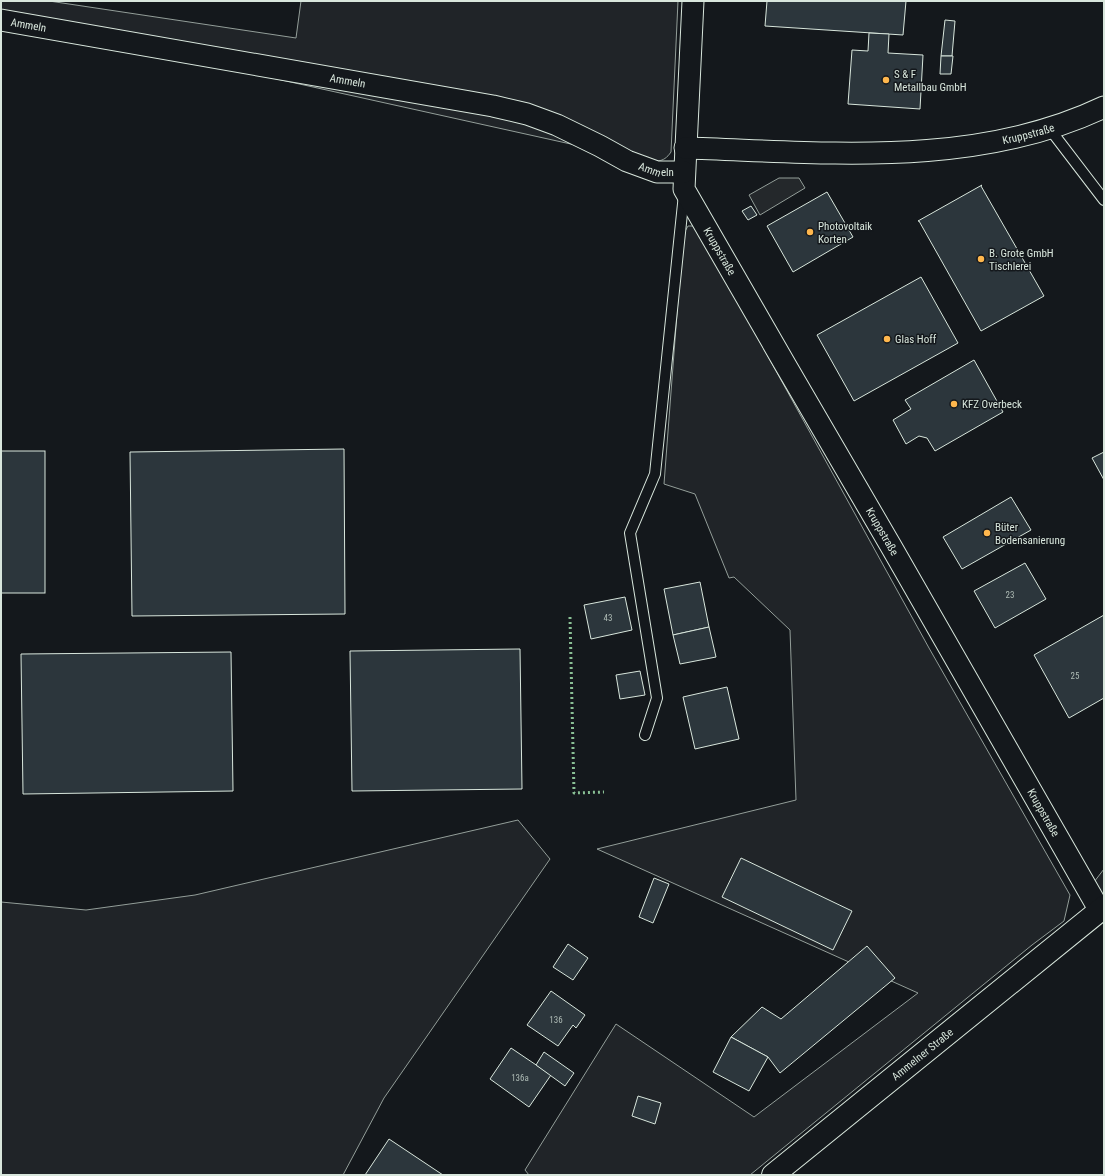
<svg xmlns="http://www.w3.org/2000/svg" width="1105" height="1176" viewBox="0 0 1105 1176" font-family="'Roboto Condensed',sans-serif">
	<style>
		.green { fill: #202428; stroke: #939e99 }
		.parking { fill: #24282b; stroke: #939e99 }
		.building { fill: #2c363c; stroke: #d8e6dc }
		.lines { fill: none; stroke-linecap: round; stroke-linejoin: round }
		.service-casing { stroke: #d8e6dc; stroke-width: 12 }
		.minor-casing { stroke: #d8e6dc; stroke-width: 23 }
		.tertiary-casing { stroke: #d8e6dc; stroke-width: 24 }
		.service { stroke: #14181c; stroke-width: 10 }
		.minor { stroke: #14181c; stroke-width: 21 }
		.tertiary { stroke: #14181c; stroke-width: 22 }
		.hedge { stroke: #8ac095; stroke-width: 3; stroke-dasharray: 2 3; stroke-linecap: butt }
		.poi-dot { fill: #ffb74d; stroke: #14181c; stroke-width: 1.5 }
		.labels { text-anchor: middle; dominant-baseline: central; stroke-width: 3; stroke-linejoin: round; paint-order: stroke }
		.number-label { font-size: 9px; fill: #adbab4 }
		.street-label { font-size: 11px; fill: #d8e6dc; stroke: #14181c }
		.poi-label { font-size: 11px; fill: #d8e6dc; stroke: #14181c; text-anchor: start }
	</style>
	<rect width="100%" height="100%" fill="#14181c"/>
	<g class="green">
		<path d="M1,1H49L296,38L301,1H678L671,152C663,164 655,161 643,160L1,18Z"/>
		<polygon points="688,226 696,226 929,648 1070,895 1064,921 1032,945 750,1175 529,1175 525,1170 616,1024 754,1117 918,993 597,849 796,800 790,630 734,577 729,578 695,494 664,484 683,235"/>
		<polygon points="518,820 550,859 384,1098 343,1175 1,1175 1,902 86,910 195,895"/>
		<polygon points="1104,869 1104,900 1094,882"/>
	</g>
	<polygon class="parking" points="779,178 799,178 805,188 760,215 749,195"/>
	<g class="building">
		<polygon points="767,1 906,1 903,35 765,26"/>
		<polygon points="945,20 955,21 952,56 941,56"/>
		<polygon points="869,33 889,34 888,53 923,55 920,109 848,104 852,50 868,51"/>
		<polygon points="941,56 953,56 951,74 940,74"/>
		<polygon points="982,185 981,186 1044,296 981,331 919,221 918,221"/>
		<polygon points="827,192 853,237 793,272 767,226"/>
		<polygon points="751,206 757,215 748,220 742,211"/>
		<polygon points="921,277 958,343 854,401 817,335"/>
		<polygon points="974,360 1003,412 935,451 927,438 919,436 906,444 893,420 911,409 905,400"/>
		<polygon points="344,449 345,614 132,616 130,452"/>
		<rect x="1" y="451" width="44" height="142"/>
		<polygon points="1104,452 1104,480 1092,458"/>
		<polygon points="1011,497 1031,530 962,569 943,537"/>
		<polygon points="1025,563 1046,599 995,628 974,591"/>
		<polygon points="700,582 709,627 673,635 664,589"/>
		<polygon points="625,597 632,630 591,639 584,605"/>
		<polygon points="1104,615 1104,698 1069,718 1034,655"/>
		<polygon points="709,627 716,657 680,664 673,635"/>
		<polygon points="520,649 522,789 352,791 350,651"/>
		<polygon points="231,652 233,791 23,794 21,654"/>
		<polygon points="640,671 645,695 620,699 616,675"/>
		<polygon points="727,687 739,739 695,749 683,697"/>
		<polygon points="741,858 852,911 833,950 722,897"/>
		<polygon points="654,878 669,884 653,923 639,917"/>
		<polygon points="568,944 588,958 573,980 553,967"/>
		<polygon points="867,946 895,978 780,1073 768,1057 731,1037 762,1007 781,1019"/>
		<polygon points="551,991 585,1015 576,1028 573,1025 558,1046 527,1025"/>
		<polygon points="731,1037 768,1057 749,1091 713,1072"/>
		<polygon points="511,1048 551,1075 529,1107 490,1079"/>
		<polygon points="544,1052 574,1073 565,1086 536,1065"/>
		<polygon points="638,1096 661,1103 655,1124 632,1116"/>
		<polygon points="389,1139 443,1175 365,1175"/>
	</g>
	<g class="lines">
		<g class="service-casing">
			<g id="service">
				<polyline points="1049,128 1104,200"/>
				<polyline points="645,735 657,698 630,533 655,474 684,194"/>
			</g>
		</g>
		<g class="minor-casing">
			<g id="minor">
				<path id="s1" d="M693,1L684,189L786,366L892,548L1100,911"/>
				<path id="s2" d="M1,20L493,106L527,114L557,125L600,146L627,161L657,172H684"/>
				<path id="s3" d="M685,148C824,152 974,169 1104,107"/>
			</g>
		</g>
		<g class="tertiary-casing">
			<g id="tertiary">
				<path id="s4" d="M773,1175L1104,907"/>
			</g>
		</g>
		<use href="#service" class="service"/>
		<use href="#minor" class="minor"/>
		<use href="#tertiary" class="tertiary"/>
		<polyline class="hedge" points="570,617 574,793 604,792"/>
	</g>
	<g class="poi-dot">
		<circle cx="886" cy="80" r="4"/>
		<circle cx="810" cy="232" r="4"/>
		<circle cx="981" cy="259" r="4"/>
		<circle cx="887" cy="339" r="4"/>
		<circle cx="954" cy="404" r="4"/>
		<circle cx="987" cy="533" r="4"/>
	</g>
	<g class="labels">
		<g class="number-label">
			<text x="1010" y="595">23</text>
			<text x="608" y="618">43</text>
			<text x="1075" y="676">25</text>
			<text x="556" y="1020">136</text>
			<text x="520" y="1078">136a</text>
		</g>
		<g class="street-label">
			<text stroke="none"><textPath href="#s2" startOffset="28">Ammeln</textPath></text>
			<text stroke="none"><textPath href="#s2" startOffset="352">Ammeln</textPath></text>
			<text stroke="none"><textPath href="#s3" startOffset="345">Kruppstraße</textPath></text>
			<text stroke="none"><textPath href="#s2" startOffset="676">Ammeln</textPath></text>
			<text stroke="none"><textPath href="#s1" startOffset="260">Kruppstraße</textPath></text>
			<text stroke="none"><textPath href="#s1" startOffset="584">Kruppstraße</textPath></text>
			<text stroke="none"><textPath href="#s1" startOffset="908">Kruppstraße</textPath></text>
			<text stroke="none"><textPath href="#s4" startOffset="192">Ammelner Straße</textPath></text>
		</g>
		<g class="poi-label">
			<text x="894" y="74">S &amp; F<tspan x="894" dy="13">Metallbau GmbH</tspan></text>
			<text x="818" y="226">Photovoltaik<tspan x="818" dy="13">Korten</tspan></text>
			<text x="989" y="253">B. Grote GmbH<tspan x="989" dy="13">Tischlerei</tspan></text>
			<text x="895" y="339">Glas Hoff</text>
			<text x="962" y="404">KFZ Overbeck</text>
			<text x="995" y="527">Büter<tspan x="995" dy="13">Bodensanierung</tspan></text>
		</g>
	</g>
	<rect width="1105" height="1176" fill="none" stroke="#d8e6dc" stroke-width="4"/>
</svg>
